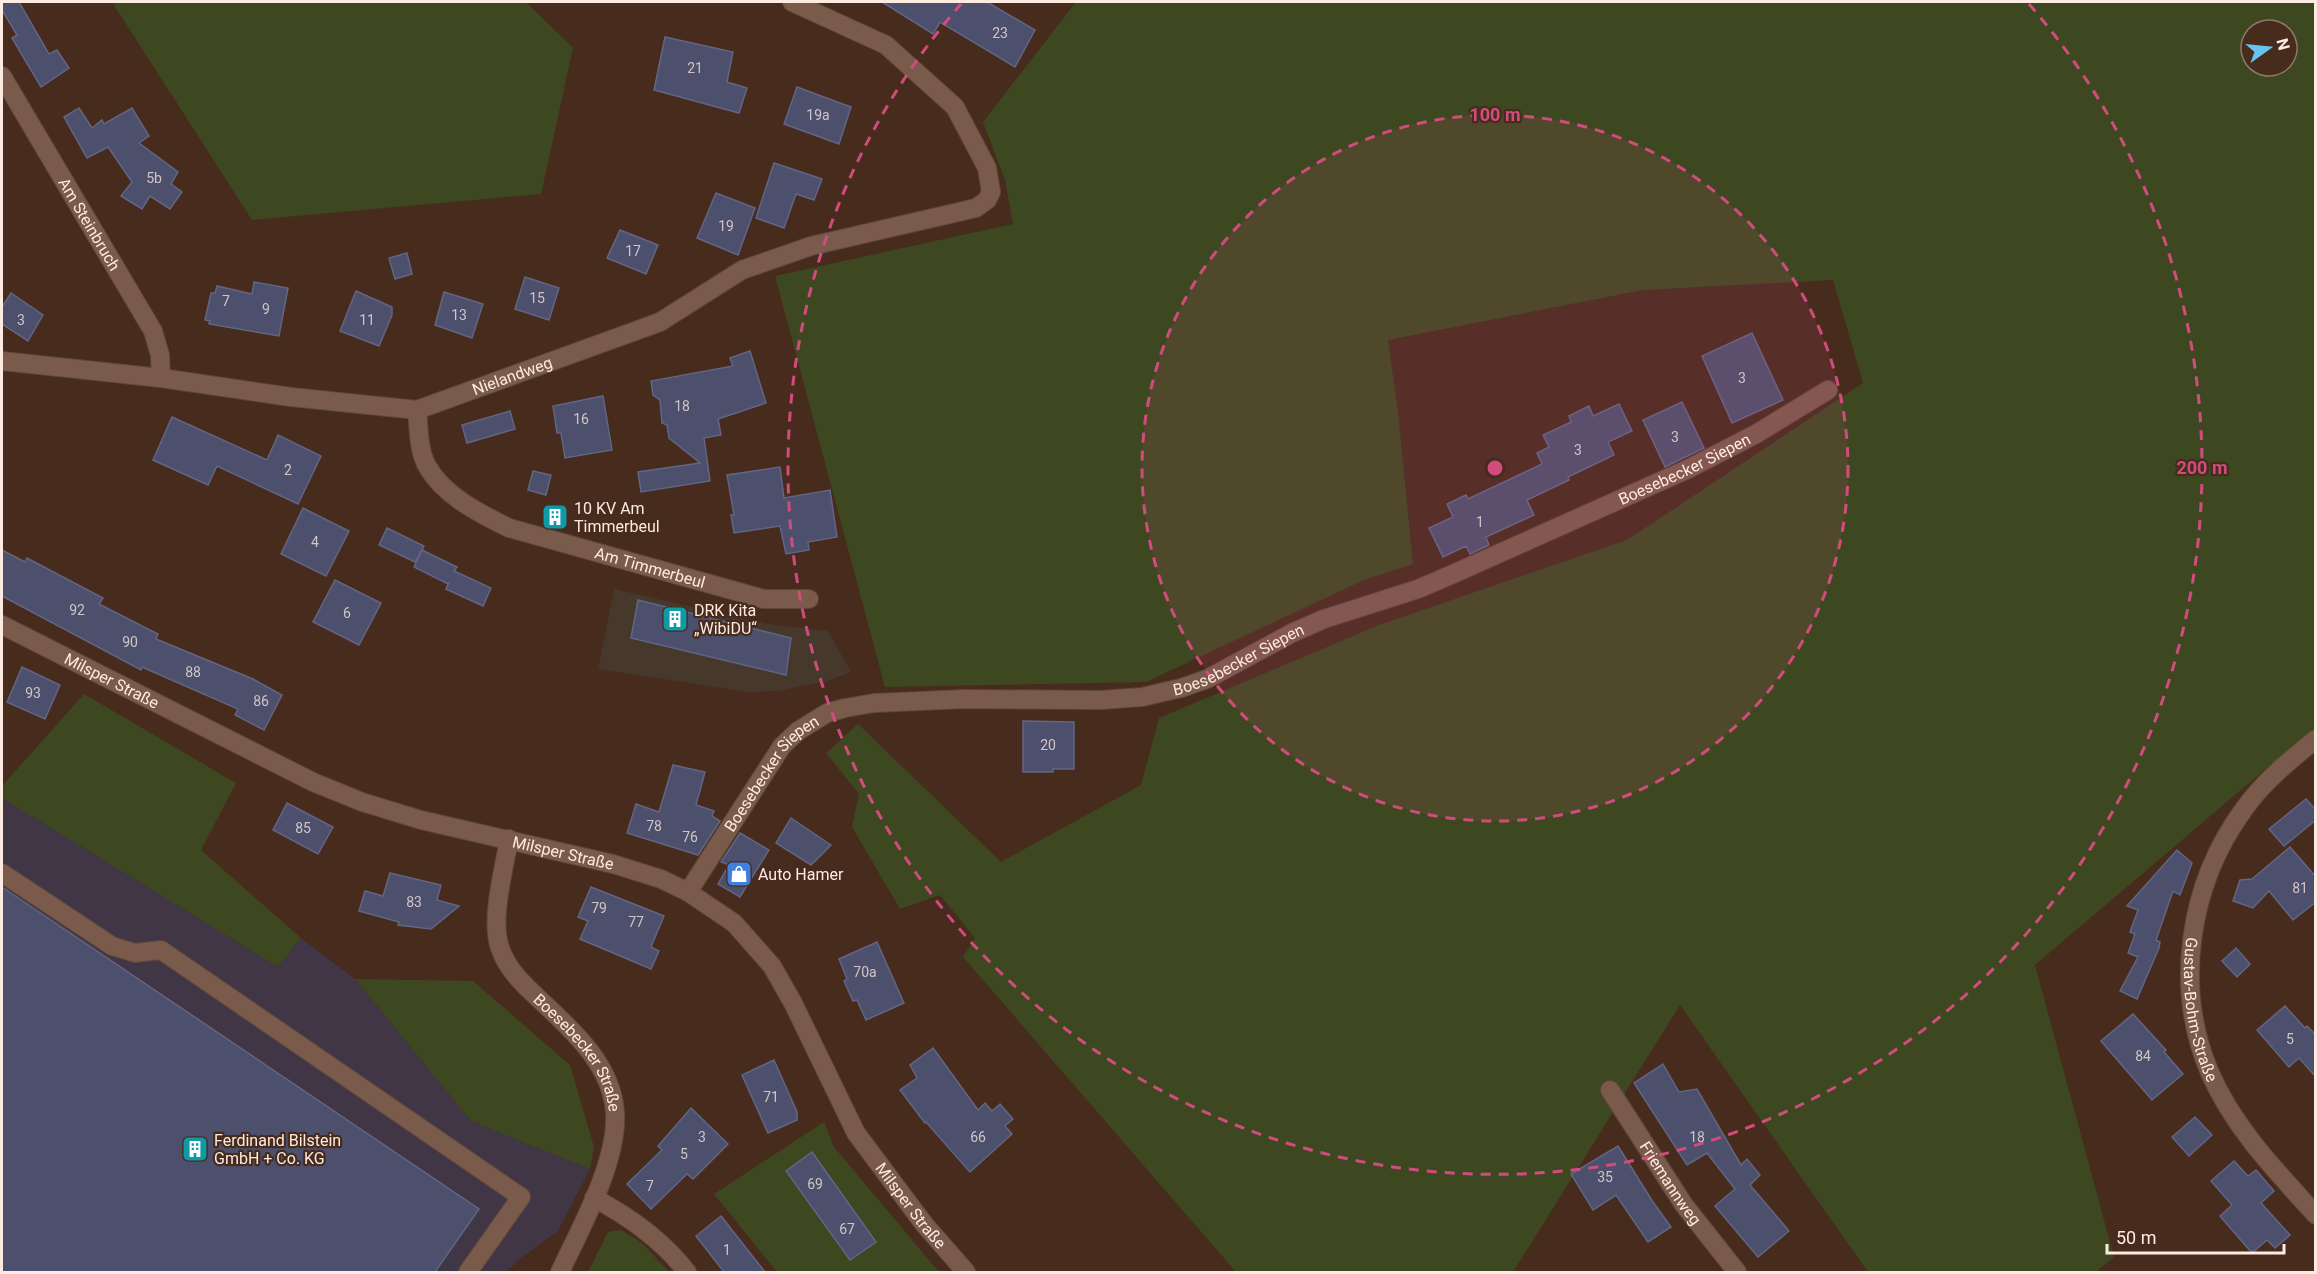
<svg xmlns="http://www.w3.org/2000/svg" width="2317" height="1274" viewBox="0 0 2317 1274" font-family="Roboto,sans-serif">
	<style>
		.industrial { fill: #413646 }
		.education { fill: #46382a }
		.green { fill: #3e4820; fill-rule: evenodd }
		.building { fill: #4d506c; stroke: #626583; stroke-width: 1.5 }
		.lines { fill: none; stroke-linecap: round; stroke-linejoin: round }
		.minor-casing { stroke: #5e473b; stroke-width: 20 }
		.minor { stroke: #7a5b4b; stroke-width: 18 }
		.ring { fill: none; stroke: #d14c7c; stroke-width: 3; stroke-dasharray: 10 8 }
		.labels { text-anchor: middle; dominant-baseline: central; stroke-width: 4.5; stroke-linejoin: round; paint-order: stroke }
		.number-label { font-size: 14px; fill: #d1c4c4 }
		.street-label { font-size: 16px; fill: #fdeae1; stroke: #472b1d }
		.poi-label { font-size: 16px; fill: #fdeae1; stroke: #472b1d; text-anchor: start }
		.centre { fill: #d14c7c; stroke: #472b1d; stroke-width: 3 }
		.ring-label { font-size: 18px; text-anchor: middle; font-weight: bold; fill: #d14c7c; stroke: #472b1d; stroke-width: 4.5; stroke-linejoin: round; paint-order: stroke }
	</style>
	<rect width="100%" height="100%" fill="#472b1d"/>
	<polygon class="industrial" points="2,798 278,967 301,938 355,979 471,1121 590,1169 558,1231 521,1258 506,1272 2,1272"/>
	<polygon class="education" points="614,589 767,624 828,631 851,672 827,681 778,691 748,692 598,669"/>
	<g class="green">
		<polygon points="112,2 526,2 573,48 541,194 252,220"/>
		<path d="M1076,2H2315V727L2035,965L2114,1257L2096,1272H1868L1680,1005L1513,1272H1236L963,957L975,938L940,895L900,909L852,827L859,794L826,753L858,724L1001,862L1141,785L1159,718L1379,625L1627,540L1863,383L1833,280L1643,290L1388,340L1398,412L1413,564L1364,580L1146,682L885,687L775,276L1013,224L1005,180L983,122ZM2251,30H2287V66H2251Z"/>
		<polygon points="84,694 236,783 201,850 301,938 278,967 2,798 2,786"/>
		<polygon points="355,979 473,981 570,1065 594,1147 590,1169 471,1121"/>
		<polygon points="824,1122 834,1147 939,1272 777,1272 714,1194"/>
		<polygon points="621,1230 642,1243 669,1272 588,1272 608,1232"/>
	</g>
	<g class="building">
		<polygon points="2,2 19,2 49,54 57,50 69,68 41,87 12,38 17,35 2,10"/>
		<polygon points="882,2 987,2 1035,30 1015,67 940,22 933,34"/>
		<polygon points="665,37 733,52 727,82 747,88 739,113 654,90"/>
		<polygon points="797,87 851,107 839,144 784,124"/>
		<polygon points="79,108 92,128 102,120 104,124 132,108 149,136 139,143 178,172 171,184 182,192 170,209 150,196 142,209 121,196 132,182 108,147 87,158 64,117"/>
		<polygon points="774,163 822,179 814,200 796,194 784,228 756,218"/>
		<polygon points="716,193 755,208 738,255 697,238"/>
		<polygon points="620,230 658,245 646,274 607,258"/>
		<polygon points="407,253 412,274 395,279 389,258"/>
		<polygon points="525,277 559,288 549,320 515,309"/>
		<polygon points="254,282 288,288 279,336 209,324 210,321 205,320 211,293 215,293 217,286 252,294"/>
		<polygon points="356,291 392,307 392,315 379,346 340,331"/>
		<polygon points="444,292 483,304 472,338 435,325"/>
		<polygon points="11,293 43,315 28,341 2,324 2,307"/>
		<polygon points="1752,333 1783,400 1732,423 1702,356"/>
		<polygon points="750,351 766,403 718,419 721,435 704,438 710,481 641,492 638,472 700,463 669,438 667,425 662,423 660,400 653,395 651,381 733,366 730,358"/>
		<polygon points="603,396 612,450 565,458 561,433 557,433 553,406"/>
		<polygon points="1682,402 1704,448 1665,467 1643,420"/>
		<polygon points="1619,404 1632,431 1608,442 1614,455 1568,477 1569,480 1527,500 1534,515 1486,537 1489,545 1470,554 1466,546 1443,557 1429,528 1453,517 1447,504 1466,495 1468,499 1542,464 1537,453 1549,447 1543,435 1571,422 1569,416 1589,406 1593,416"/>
		<polygon points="510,411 515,429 467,443 462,425"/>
		<polygon points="172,417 267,460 278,435 321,456 298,504 217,466 208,485 153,460"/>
		<polygon points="780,467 784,498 830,490 837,537 808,542 809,550 786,554 780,526 734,533 731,515 734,515 727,475"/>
		<polygon points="533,471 551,475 546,495 528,490"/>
		<polygon points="303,508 349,531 326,576 281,554"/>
		<polygon points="387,528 424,546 415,562 379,545"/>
		<polygon points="2,550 25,562 27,558 103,598 99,604 158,634 156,639 253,679 282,695 264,730 235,715 238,709 142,667 141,670 2,596"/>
		<polygon points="422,550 457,567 454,571 491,588 483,606 446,589 449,582 448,584 414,567"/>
		<polygon points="335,580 381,603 359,645 313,622"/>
		<polygon points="638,600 791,638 786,675 631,638"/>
		<polygon points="22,667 60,685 45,719 7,702"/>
		<polygon points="1023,721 1074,722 1074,769 1053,769 1053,772 1023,772"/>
		<polygon points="673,765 705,772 696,805 714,811 712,816 720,821 698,855 627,833 636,804 659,812"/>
		<polygon points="2306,799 2316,810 2316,820 2284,846 2269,829"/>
		<polygon points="287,803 333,827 318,854 273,830"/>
		<polygon points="791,818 831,845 811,865 776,843"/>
		<polygon points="740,833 769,850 740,897 718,884 729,865 721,862"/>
		<polygon points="2290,847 2316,877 2316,902 2293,920 2269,891 2253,908 2233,901 2240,880 2252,879"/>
		<polygon points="2177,850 2192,863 2180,895 2173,891 2156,940 2160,942 2159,948 2137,999 2120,991 2138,957 2128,953 2135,934 2130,932 2138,910 2127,906"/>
		<polygon points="390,873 441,885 437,900 459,906 431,929 398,925 399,922 359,911 365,891 383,896"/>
		<polygon points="2,887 479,1209 435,1272 2,1272"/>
		<polygon points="591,887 664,916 651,947 659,951 651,969 580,939 588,921 578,917"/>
		<polygon points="877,942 904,1003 866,1020 857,1000 853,1001 844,981 847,979 839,959"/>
		<polygon points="2236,948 2250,964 2237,977 2222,961"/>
		<polygon points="2285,1006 2305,1028 2307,1026 2316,1035 2316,1077 2299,1058 2289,1067 2257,1030"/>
		<polygon points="2133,1014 2166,1050 2164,1052 2183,1074 2152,1100 2101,1041"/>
		<polygon points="933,1048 978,1110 985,1103 992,1111 1000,1104 1013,1119 1005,1126 1012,1134 970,1172 926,1122 925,1123 900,1090 917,1078 910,1065"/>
		<polygon points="774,1060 797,1112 797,1120 768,1133 742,1075"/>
		<polygon points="1663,1064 1679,1092 1697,1089 1741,1165 1747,1159 1760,1175 1750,1185 1789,1231 1758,1257 1715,1206 1735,1189 1707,1153 1687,1165 1634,1083"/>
		<polygon points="691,1108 728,1144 693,1179 687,1174 651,1209 627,1184 662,1150 658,1146"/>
		<polygon points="2195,1117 2212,1135 2189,1156 2172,1137"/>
		<polygon points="1618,1146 1653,1202 1671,1227 1648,1242 1616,1195 1593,1210 1571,1174"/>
		<polygon points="812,1152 876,1242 850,1260 786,1171"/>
		<polygon points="2234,1161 2248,1176 2256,1170 2274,1191 2261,1203 2290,1235 2275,1248 2267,1240 2252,1253 2220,1216 2232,1205 2211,1181"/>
		<polygon points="721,1216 765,1272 724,1272 696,1236"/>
	</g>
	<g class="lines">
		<g class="minor-casing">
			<g id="minor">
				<path id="s1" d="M2,76L153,331L160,355L161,378"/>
				<path id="s2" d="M2,361L161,378L291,397L417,410L660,322L742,270L811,246L976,208L987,200L991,192L987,168L955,107L886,45L792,2"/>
				<path id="s3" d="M417,410C419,428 418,449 427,466C444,496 479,513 509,528L764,599H809"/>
				<path id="s4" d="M2,625L313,782L362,802L421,820L613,864L661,879L688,892L734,923L772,966L793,1003L856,1133L924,1224L966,1272"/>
				<path id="s5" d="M2316,739C2290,760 2263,782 2244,809C2189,884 2173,987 2210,1073C2234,1128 2276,1171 2316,1215"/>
				<path id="s6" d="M509,839C504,870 490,919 500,948C507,969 523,984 538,998C572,1030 612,1064 615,1113C618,1162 580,1229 560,1272"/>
				<polyline points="2,873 112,946 135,953 161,950 521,1197 468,1272"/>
				<path id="s7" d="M688,892L782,746L798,731L827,713L845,708L874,703L965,699L1101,700L1142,697L1181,688L1207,679L1292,633L1324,619L1418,589L1453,574L1688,469L1756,434L1828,390"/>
				<path id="s8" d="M1610,1090L1684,1205L1737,1272"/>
				<path d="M594,1198C628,1216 663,1241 687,1272"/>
			</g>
		</g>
		<use href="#minor" class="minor"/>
	</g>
	<circle cx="1495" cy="468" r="353" fill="#d14c7c" fill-opacity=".12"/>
	<g class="ring">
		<circle cx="1495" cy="468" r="353"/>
		<path d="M2029 4A707 707 0 1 1 961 4"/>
	</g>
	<defs>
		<g id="building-square" transform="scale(1.35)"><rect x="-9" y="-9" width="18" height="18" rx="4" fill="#0f9aa8" stroke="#472b1d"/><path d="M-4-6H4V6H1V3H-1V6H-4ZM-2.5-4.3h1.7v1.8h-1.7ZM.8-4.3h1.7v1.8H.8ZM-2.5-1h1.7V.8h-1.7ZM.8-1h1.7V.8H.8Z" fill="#fff"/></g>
		<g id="shop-square" transform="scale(1.35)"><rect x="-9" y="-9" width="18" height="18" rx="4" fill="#3f7fe0" stroke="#472b1d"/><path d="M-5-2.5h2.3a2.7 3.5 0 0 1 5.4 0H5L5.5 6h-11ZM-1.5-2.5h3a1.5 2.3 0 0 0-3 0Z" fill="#fff"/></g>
	</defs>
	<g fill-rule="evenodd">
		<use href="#building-square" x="555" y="517"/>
		<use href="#building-square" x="675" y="619"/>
		<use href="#shop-square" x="739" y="874"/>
		<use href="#building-square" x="195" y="1149"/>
	</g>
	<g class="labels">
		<g class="number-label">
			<text x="1000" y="33">23</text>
			<text x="695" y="68">21</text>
			<text x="818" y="115">19a</text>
			<text x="154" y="178">5b</text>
			<text x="726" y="226">19</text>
			<text x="633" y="251">17</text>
			<text x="537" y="298">15</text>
			<text x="226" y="301">7</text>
			<text x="266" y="309">9</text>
			<text x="459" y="315">13</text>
			<text x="21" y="320">3</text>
			<text x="367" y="320">11</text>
			<text x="1742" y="378">3</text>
			<text x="682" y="406">18</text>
			<text x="581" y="419">16</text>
			<text x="1675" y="437">3</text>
			<text x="1578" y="450">3</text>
			<text x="288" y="470">2</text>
			<text x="1480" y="522">1</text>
			<text x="315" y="542">4</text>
			<text x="77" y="610">92</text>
			<text x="347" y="613">6</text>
			<text x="130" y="642">90</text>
			<text x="193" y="672">88</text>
			<text x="33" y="693">93</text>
			<text x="261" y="701">86</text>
			<text x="1048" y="745">20</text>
			<text x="654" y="826">78</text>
			<text x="303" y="828">85</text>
			<text x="690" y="837">76</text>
			<text x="2300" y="888">81</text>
			<text x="414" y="902">83</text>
			<text x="599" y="908">79</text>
			<text x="636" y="922">77</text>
			<text x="865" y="972">70a</text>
			<text x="2290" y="1039">5</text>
			<text x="2143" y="1056">84</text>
			<text x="771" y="1097">71</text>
			<text x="702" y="1137">3</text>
			<text x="978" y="1137">66</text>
			<text x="1697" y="1137">18</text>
			<text x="684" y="1154">5</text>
			<text x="1605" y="1177">35</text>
			<text x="815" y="1184">69</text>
			<text x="650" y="1186">7</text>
			<text x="847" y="1229">67</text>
			<text x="727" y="1250">1</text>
		</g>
		<g class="street-label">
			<text stroke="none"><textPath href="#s1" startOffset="172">Am Steinbruch</textPath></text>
			<text stroke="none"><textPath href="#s2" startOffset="519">Nielandweg</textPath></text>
			<text stroke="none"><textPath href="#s7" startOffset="1136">Boesebecker Siepen</textPath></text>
			<text stroke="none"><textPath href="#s3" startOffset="308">Am Timmerbeul</textPath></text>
			<text stroke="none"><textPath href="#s7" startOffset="650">Boesebecker Siepen</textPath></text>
			<text stroke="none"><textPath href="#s4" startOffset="123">Milsper Straße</textPath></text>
			<text stroke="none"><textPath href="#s7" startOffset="146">Boesebecker Siepen</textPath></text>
			<text stroke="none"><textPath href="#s4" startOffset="609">Milsper Straße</textPath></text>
			<text stroke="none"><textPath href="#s5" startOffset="314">Gustav-Bohm-Straße</textPath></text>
			<text stroke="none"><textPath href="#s6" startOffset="243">Boesebecker Straße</textPath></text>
			<text stroke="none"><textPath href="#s8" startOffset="111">Friemannweg</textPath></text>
			<text stroke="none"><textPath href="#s4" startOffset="1131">Milsper Straße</textPath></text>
		</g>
		<g class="poi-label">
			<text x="574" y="508">10 KV Am<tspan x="574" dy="18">Timmerbeul</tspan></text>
			<text x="694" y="610">DRK Kita<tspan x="694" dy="18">„WibiDU“</tspan></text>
			<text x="758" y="874">Auto Hamer</text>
			<text x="214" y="1140">Ferdinand Bilstein<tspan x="214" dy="18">GmbH + Co. KG</tspan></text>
		</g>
	</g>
	<circle cx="1495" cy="468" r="9" class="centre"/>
	<g class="ring-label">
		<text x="1495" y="121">100 m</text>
		<text x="2202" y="474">200 m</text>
	</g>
	<rect width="2317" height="1274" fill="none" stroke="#fdeae1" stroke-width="6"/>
	<g transform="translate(2269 48) rotate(75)"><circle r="28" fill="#472b1d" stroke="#90776b" stroke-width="1.5"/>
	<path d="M0-4.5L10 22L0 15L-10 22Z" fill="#69c3f1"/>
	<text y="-9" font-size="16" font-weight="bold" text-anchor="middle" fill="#fdeae1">N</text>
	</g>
	<path d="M2107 1244v9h177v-9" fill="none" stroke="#fdeae1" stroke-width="3"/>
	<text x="2116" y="1244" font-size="18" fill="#fdeae1" stroke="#472b1d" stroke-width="4.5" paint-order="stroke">50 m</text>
</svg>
